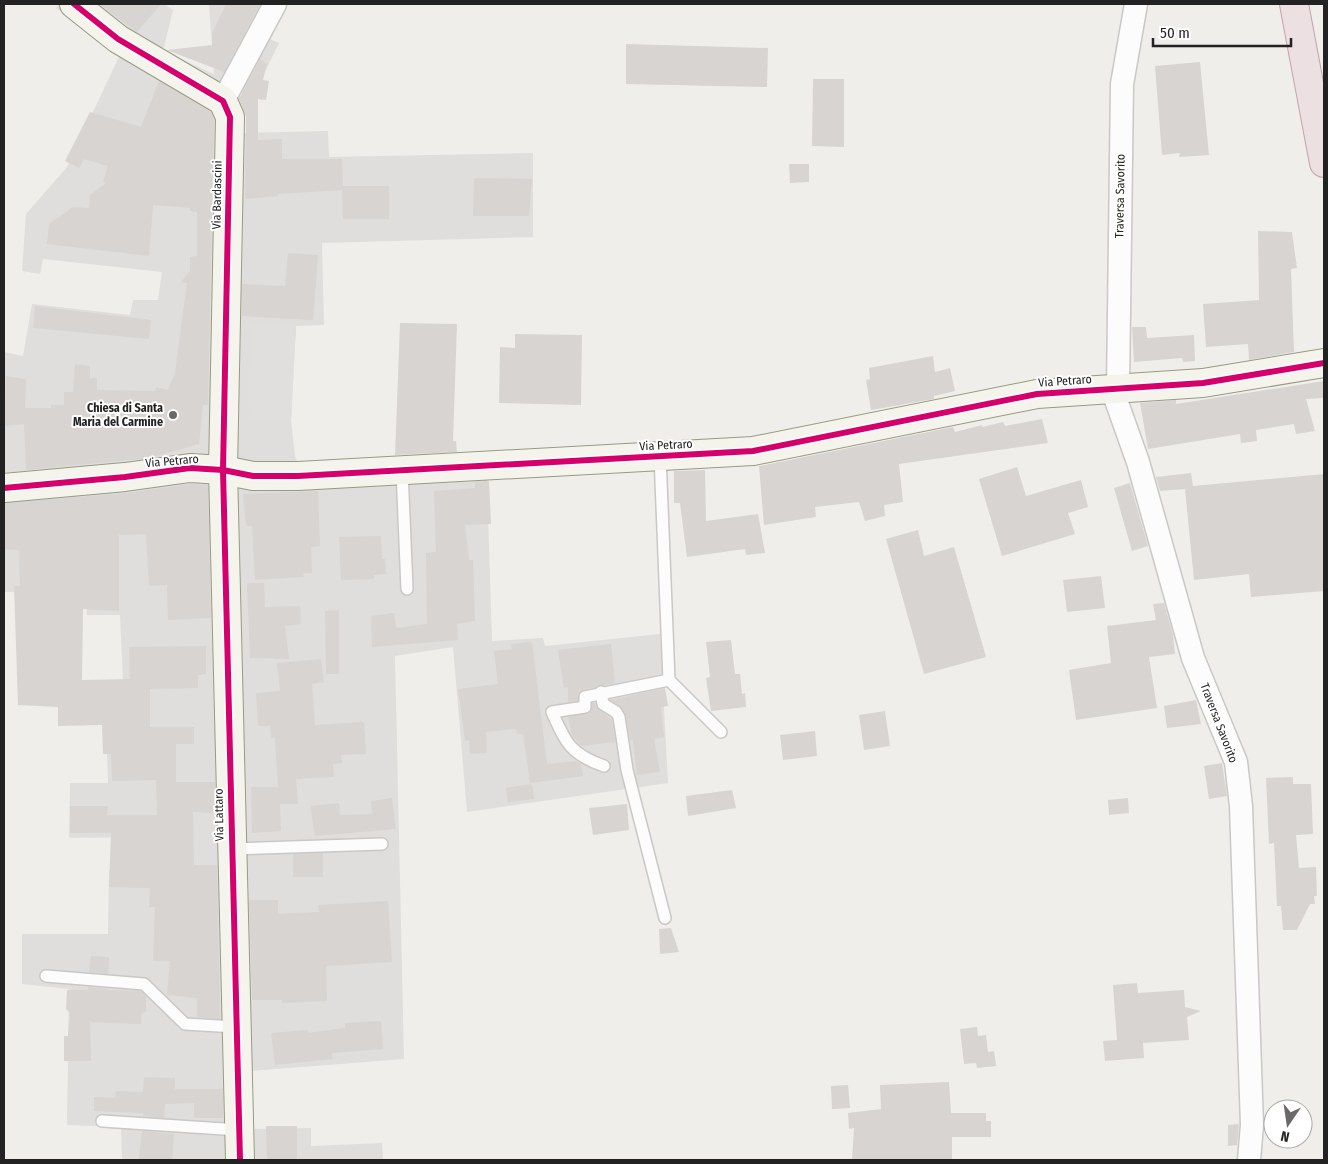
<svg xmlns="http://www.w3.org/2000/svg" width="1328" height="1164" viewBox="0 0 1328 1164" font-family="'Fira Sans Condensed',sans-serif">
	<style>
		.residential { fill: #dfdedc }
		.parking { fill: #e0dfde }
		.building { fill: #d7d4d2 }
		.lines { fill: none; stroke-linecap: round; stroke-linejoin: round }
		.lane-casing { stroke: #c9c8c7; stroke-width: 14 }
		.street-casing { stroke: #c9c8c7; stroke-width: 25 }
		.secondary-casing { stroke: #999a82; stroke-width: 30 }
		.highway-casing { stroke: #c5a2ac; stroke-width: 30 }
		.lane { stroke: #fdfcfc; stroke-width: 11 }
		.street { stroke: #fdfcfc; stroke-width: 22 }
		.secondary { stroke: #f4f4ed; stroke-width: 28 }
		.highway { stroke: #ece0e2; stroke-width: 28 }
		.cycleway-casing { stroke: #fff; stroke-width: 9 }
		.cycleway { stroke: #d6006c; stroke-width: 6 }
		.poi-dot { fill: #6a6968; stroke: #fff; stroke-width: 2 }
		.labels { text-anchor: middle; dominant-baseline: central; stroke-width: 4; stroke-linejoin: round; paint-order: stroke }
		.street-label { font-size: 12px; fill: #222; stroke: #fff }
		.poi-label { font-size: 12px; font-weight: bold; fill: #222; stroke: #fff; text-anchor: end }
	</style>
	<rect width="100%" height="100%" fill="#f0eeeb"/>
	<polygon class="residential" points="59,4 164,4 173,10 163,51 214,74 209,4 282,4 265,37 279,43 262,78 262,100 240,91 241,133 328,131 329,157 533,153 533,237 322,243 324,325 296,326 291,420 295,456 308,489 487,480 492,641 543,638 545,646 660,634 668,783 467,812 453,647 395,656 404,1059 252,1071 254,1129 311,1128 311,1146 382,1143 383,1160 122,1160 121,1127 67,1125 69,989 22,984 22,934 108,934 109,870 139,870 140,837 69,838 70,783 108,783 106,727 125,725 120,615 87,615 86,591 4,592 4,352 23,356 32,304 130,315 133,300 158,300 162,272 43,259 40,274 22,271 26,214 67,167 119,57 56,8"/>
	<polygon class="parking" points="249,323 296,326 291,420 248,418"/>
	<g class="building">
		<polygon points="99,4 161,4 137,32"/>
		<polygon points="226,4 260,4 224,72 167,50 212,45 212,34"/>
		<polygon points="626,44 768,48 767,87 626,84"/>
		<polygon points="264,52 261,60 267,63 263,80 269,81 266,100 258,99 258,140 282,139 282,159 342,159 343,186 389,186 389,219 343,219 342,190 278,194 278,196 245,199 246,117 239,99"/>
		<polygon points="1200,62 1209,155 1179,157 1180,153 1162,155 1155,66"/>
		<polygon points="813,79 844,79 844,147 812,146"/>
		<polygon points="159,81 211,112 214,120 208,405 203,405 199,444 150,458 26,470 24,424 4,426 6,376 26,379 25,408 51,408 51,405 64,405 64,392 73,392 75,364 90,366 90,378 97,378 97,390 155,391 156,387 168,390 175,373 187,283 181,282 190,271 190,257 197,256 197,212 190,211 190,208 153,205 149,256 47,244 49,224 73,207 89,208 90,195 106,183 103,182 108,166 84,159 79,168 65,161 90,112 141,127"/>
		<polygon points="789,164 809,164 809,182 790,183"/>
		<polygon points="474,178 532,179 529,216 473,216"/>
		<polygon points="1258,231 1292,232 1297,268 1291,269 1294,352 1249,360 1248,344 1206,347 1203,304 1259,300"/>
		<polygon points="288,253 318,255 313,320 242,316 242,284 285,286"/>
		<polygon points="35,306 151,320 149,339 33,328"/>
		<polygon points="400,323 457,324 453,441 456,441 457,452 395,455"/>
		<polygon points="1132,327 1146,327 1147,338 1194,335 1195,361 1183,362 1182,358 1134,362"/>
		<polygon points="515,334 582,335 581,405 499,403 500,347 515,348"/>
		<polygon points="933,356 935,372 950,368 955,391 934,396 934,399 871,410 866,380 870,379 869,368"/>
		<polygon points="1324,381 1324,398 1306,399 1315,431 1296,434 1294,424 1256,430 1257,441 1241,443 1240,434 1148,449 1140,403 1176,400 1176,404"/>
		<polygon points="1042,419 1048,443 899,464 903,502 884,505 885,516 865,521 859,502 815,507 816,517 764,525 759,466 953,427 955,432 982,425 982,427 1003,422 1005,426"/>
		<polygon points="1017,467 1026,496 1081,480 1088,507 1068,513 1075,534 1002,556 979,479"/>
		<polygon points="705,470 706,521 758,514 765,553 746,555 745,549 687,557 680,503 674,503 674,471"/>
		<polygon points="1191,473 1193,486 1324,474 1324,591 1251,597 1249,574 1194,580 1185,489 1160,491 1156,477"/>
		<polygon points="489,481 491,524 465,525 469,560 473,560 475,621 457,624 458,640 372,647 371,616 394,613 396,628 427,624 426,553 436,552 434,491 475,488 475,482"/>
		<polygon points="1130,483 1148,546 1132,551 1114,488"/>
		<polygon points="191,484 208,485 211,618 168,620 167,585 149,586 146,534 119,535 119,611 83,609 82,680 130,679 129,647 206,646 206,674 198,675 198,688 150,689 150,727 194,727 194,744 176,744 176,782 215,782 216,813 193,812 194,865 217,865 220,1019 197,1017 197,998 167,995 170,961 153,961 155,907 149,907 150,888 109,887 111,833 70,833 70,806 108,806 107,815 157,815 156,780 112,781 111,754 103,754 102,725 58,726 58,707 18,705 14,586 20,586 19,550 4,549 4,503 126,493"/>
		<polygon points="318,491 320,546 311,547 312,573 303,573 304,577 255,580 252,526 246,526 243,494"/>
		<polygon points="918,530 924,556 954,547 986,657 924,674 886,539"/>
		<polygon points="381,536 382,559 385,559 386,574 374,575 374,579 341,580 339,537"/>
		<polygon points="1101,576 1105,608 1067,612 1063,580"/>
		<polygon points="247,583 264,583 265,607 300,606 301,624 285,626 289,659 250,658"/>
		<polygon points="1164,603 1173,635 1175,654 1149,657 1157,708 1076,720 1069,670 1111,663 1107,626 1156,620 1153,604"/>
		<polygon points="339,610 339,674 326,674 325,611"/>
		<polygon points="731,640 735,674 740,674 742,694 745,693 746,707 711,711 706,678 710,677 706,642"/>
		<polygon points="532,642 547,764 576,761 581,764 583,776 530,783 523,734 517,734 516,729 486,732 487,753 470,754 469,740 465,741 458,689 498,684 494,651 512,649 511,644"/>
		<polygon points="611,644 615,683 583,690 578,693 578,701 568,702 568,687 564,688 558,650"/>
		<polygon points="321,659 324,682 312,684 315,725 364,722 366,754 341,755 342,763 333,764 334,777 296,779 298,804 280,804 281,831 252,833 251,787 278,787 275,738 271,738 270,726 258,726 256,693 280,691 277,663"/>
		<polygon points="665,688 668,706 661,707 664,737 654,739 660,772 637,775 633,740 630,740 626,716 620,706 610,700"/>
		<polygon points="1196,700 1201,724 1167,728 1164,706"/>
		<polygon points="592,703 595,703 597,708 612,720 615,742 581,746 572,735 568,717 589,713"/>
		<polygon points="885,711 890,746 864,750 859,715"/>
		<polygon points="815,731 817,756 783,760 780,735"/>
		<polygon points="1222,763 1227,796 1209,799 1204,766"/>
		<polygon points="1293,777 1293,784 1311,784 1313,834 1296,835 1299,868 1316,867 1317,896 1314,896 1315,904 1310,904 1297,930 1283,930 1281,906 1277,906 1274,843 1269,844 1266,778"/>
		<polygon points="532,784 534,799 508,802 506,788"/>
		<polygon points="732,790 736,808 688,816 686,796"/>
		<polygon points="392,798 396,829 315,836 310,806 339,803 340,815 372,814 371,801"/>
		<polygon points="1128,798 1129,813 1109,815 1108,800"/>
		<polygon points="627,804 629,830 593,835 589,808"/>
		<polygon points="323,853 323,877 293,877 293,854"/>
		<polygon points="249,900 278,900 278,914 319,912 318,905 388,901 392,962 326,966 327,1001 282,1003 282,1000 252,1000"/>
		<polygon points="671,928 679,952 660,954 659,929"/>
		<polygon points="91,956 109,957 108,974 89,972"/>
		<polygon points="1137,983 1138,993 1184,990 1185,1007 1201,1011 1187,1017 1189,1040 1143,1043 1144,1058 1105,1061 1103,1041 1117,1040 1113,985"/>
		<polygon points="88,987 108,989 108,990 141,991 146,996 146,1011 141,1014 141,1024 90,1022 91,1061 64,1061 64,1036 68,1036 70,1013 66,1009 67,990 88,990"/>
		<polygon points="381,1021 383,1049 332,1053 333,1059 275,1065 271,1033 308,1030 308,1033 345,1028 345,1023"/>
		<polygon points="977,1027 978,1036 986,1035 988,1052 994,1051 996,1066 977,1068 976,1063 964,1064 960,1029"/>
		<polygon points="144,1077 175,1078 175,1089 223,1089 223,1118 194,1118 194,1103 165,1104 164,1118 143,1116 143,1113 94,1111 94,1097 115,1098 116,1091 143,1092"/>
		<polygon points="949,1082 951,1113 986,1113 986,1121 991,1121 991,1137 952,1137 952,1160 852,1160 854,1128 849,1129 848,1113 881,1109 880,1085"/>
		<polygon points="848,1085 850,1108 832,1109 831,1086"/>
		<polygon points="1239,1124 1237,1145 1228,1146 1228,1125"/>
		<polygon points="266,1126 297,1126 297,1160 267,1160"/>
		<polygon points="142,1131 174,1134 172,1160 139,1160"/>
	</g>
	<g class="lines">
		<g class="lane-casing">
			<g id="lane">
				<polyline points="660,456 669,680 721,732"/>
				<polyline points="402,470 407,589"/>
				<polyline points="601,692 603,704 616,712 619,717 627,770 665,918"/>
				<path d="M604,766C570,754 566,743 552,712L585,707V697L669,680"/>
				<polyline points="231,849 382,844"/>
				<polyline points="46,976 144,984 185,1024 236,1027"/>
				<polyline points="102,1121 239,1130"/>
			</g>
		</g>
		<g class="street-casing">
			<g id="street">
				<polyline points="223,101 275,4"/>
				<polyline points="1118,388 1122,84 1136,4"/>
				<polyline points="1112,389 1138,462 1193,658 1236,762 1241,806 1252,1125 1249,1160"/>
			</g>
		</g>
		<g class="secondary-casing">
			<g id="secondary">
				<polyline points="74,4 118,39 223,101 230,117 223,470 240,1160"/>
				<polyline points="4,488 125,477 190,468 223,470 253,476 298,476 753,451 1037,394 1203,383 1324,363"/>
			</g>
		</g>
		<g class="highway-casing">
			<polyline id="highway" points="1294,4 1324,163"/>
		</g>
		<use href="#lane" class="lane"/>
		<use href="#street" class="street"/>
		<use href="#secondary" class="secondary"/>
		<use href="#highway" class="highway"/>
		<g class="cycleway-casing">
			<g id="cycleway">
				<polyline points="74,4 118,39 223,101 230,117 223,470 240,1160"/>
				<polyline points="4,488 125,477 190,468 223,470 253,476 298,476 753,451 1037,394 1203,383 1324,363"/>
			</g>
		</g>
		<use href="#cycleway" class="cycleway"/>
	</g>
	<circle class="poi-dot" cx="173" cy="415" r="5"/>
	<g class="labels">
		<g class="street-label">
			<text transform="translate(217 195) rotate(-89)">Via Bardascini</text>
			<text transform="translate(1120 196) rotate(-89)">Traversa Savorito</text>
			<text transform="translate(1065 381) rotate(-4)">Via Petraro</text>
			<text transform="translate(666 445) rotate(-3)">Via Petraro</text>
			<text transform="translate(172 461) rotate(-5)">Via Petraro</text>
			<text transform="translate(1219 723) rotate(69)">Traversa Savorito</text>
			<text transform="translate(219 815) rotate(-91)">Via Lattaro</text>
		</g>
		<g class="poi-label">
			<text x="163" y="408">Chiesa di Santa<tspan x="163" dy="14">Maria del Carmine</tspan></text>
		</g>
	</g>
	<rect width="1328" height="1164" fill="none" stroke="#222222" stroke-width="10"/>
	<g transform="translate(1288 1124) rotate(193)"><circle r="24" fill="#ffffff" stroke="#a7a7a7"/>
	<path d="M0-4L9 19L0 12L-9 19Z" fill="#6a6968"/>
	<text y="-8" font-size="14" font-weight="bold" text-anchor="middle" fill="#222222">N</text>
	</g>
	<path d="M1153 38v8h138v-8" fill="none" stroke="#222222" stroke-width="2.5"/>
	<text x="1160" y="38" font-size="15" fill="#222222" stroke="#ffffff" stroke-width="4" paint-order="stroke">50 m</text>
</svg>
